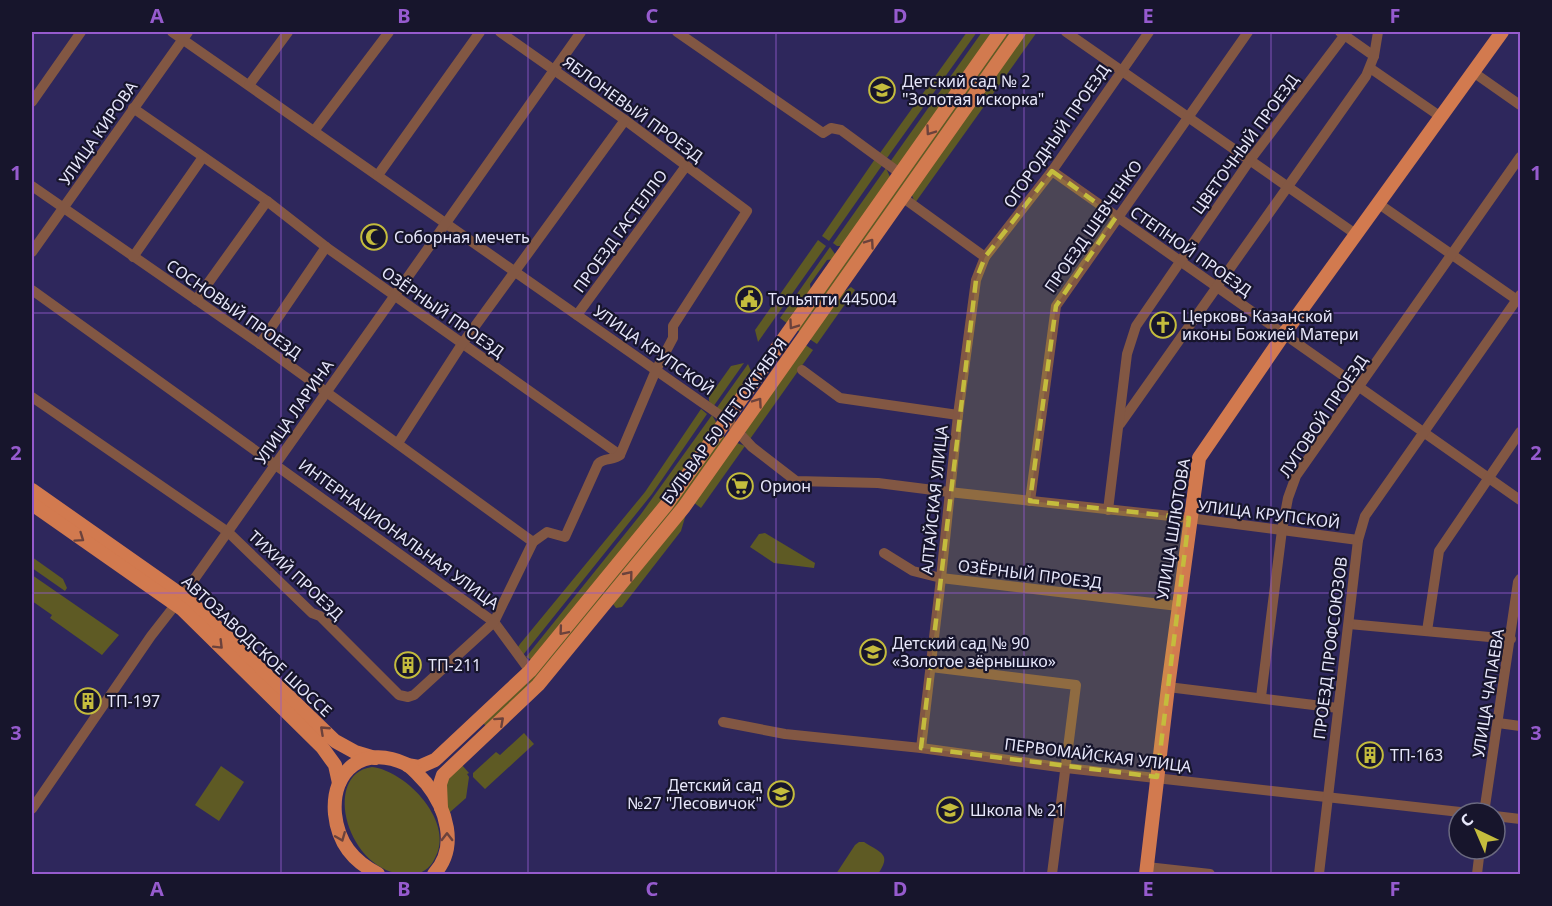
<svg xmlns="http://www.w3.org/2000/svg" width="1552" height="906" viewBox="0 0 1552 906" font-family="'Noto Sans',sans-serif">
	<style>
		.green { fill: #5e5a24 }
		.lines { fill: none; stroke-linecap: round; stroke-linejoin: round }
		.minor { stroke: #825743; stroke-width: 10 }
		.major { stroke: #d27a4f; stroke-width: 14 }
		.oneway { stroke: #6b423c }
		.marked { fill: #c4bc3d; fill-opacity: 0.2; stroke: #c4bc3d; stroke-width: 4.5; stroke-dasharray: 12 8; stroke-linejoin: round }
		.grid { fill: none; stroke: #965bce; stroke-width: 1.5; stroke-opacity: 0.55 }
		.labels { text-anchor: middle; dominant-baseline: central; stroke-width: 4.5; stroke-linejoin: round; paint-order: stroke }
		.poi-label { font-size: 16px; fill: #e7e7fb; stroke: #17152c; text-anchor: start }
		.street-label { font-size: 16px; fill: #e7e7fb; stroke: #17152c }
		.neatline { fill: none; stroke: #965bce; stroke-width: 2 }
		.grid-label { font-size: 20px; text-anchor: middle; font-weight: bold; fill: #965bce }
	</style>
	<rect width="100%" height="100%" fill="#2e275c"/>
	<g class="green">
		<polygon points="967,32 977,32 887,158 880,153"/>
		<polygon points="982,32 994,32 898,168 890,162"/>
		<polygon points="1005,32 1013,32 801,333 796,329"/>
		<polygon points="1024,32 1037,32 915,203 911,193"/>
		<polygon points="875,159 883,164 829,241 822,236"/>
		<polygon points="886,168 890,177 842,246 837,246 833,243"/>
		<polygon points="818,240 826,246 758,342 755,330"/>
		<polygon points="830,247 835,254 834,259 827,260 810,284 811,292 788,324 780,318"/>
		<polygon points="851,287 855,290 817,344 808,338 837,297"/>
		<polygon points="804,344 813,350 750,439 746,434 745,428"/>
		<polygon points="744,363 713,407 709,401 709,397 731,366"/>
		<polygon points="748,364 751,371 744,380 740,392 724,412 716,409"/>
		<polygon points="701,409 707,414 652,494 523,655 518,647 520,644 645,492"/>
		<polygon points="712,415 717,424 675,486 532,660 526,657 641,514"/>
		<polygon points="723,435 725,438 677,507 537,679 486,726 483,723"/>
		<polygon points="737,443 745,446 701,508 693,502"/>
		<polygon points="686,514 681,531 622,607 616,608 613,604"/>
		<polygon points="765,533 815,563 814,568 774,563 750,547 759,534"/>
		<polygon points="32,557 63,579 67,588 65,591 32,568"/>
		<polygon points="32,575 119,635 102,655 50,618 52,615 32,601"/>
		<polygon points="524,733 534,744 485,789 473,777 473,773 496,752 500,755"/>
		<polygon points="461,764 469,773 467,774 469,777 466,798 449,813 446,807 446,780"/>
		<polygon points="221,766 244,782 219,821 195,805"/>
		<path d="M372,767C407,771 457,824 434,860C430,868 422,874 412,874C349,880 319,774 372,767Z"/>
		<path d="M859,842H864C881,853 892,854 878,874H836L855,845Z"/>
	</g>
	<g class="lines">
		<g class="minor">
			<polyline points="172,32 727,420 752,447 796,481 878,483 949,492 1189,518 1358,540"/>
			<polyline points="677,32 823,133 831,128 841,130 901,174"/>
			<polyline points="1066,32 1357,235"/>
			<polyline points="1340,32 1374,56"/>
			<polyline points="1370,68 1441,117"/>
			<polyline points="1473,72 1520,105"/>
			<polyline points="249,85 288,32"/>
			<polyline points="32,102 81,32"/>
			<polyline points="133,108 267,201 326,247 620,455"/>
			<polyline points="314,131 389,32"/>
			<polyline points="1052,171 1520,500"/>
			<polyline points="378,175 480,32"/>
			<polyline points="32,186 260,344 533,542"/>
			<polyline points="902,197 985,257"/>
			<polyline points="1379,204 1520,302"/>
			<polyline points="32,252 188,32"/>
			<polyline points="133,257 203,157"/>
			<polyline points="32,290 494,622 530,671"/>
			<polyline points="196,300 267,201"/>
			<polyline points="577,315 686,166"/>
			<polyline points="260,344 326,247"/>
			<polyline points="802,370 840,398 958,415"/>
			<path d="M32,397L228,532L312,613L320,616L399,695L408,697L414,695L494,622L533,542L547,532L565,537L598,464C604,457 614,461 620,455L656,370L673,338V326L747,211L625,120L500,32"/>
			<polyline points="1120,424 1366,76 1374,56 1378,32"/>
			<polyline points="398,443 462,344 625,120"/>
			<polyline points="1030,501 1056,306 1248,32"/>
			<polyline points="1108,510 1127,354 1136,326 1250,160 1344,36"/>
			<polyline points="884,553 913,571 941,578 1178,606"/>
			<polyline points="1349,624 1511,639"/>
			<polyline points="1427,631 1439,551 1520,432"/>
			<polyline points="931,667 1076,685 1052,874"/>
			<polyline points="1168,687 1338,708"/>
			<polyline points="1261,697 1282,530 1288,498 1296,476 1520,157"/>
			<polyline points="723,722 785,734 921,748 1066,768 1469,813"/>
			<polyline points="1498,723 1520,726"/>
			<polyline points="921,748 941,578 958,415 976,280 985,257 1052,171 1149,32"/>
			<polyline points="32,809 151,636 183,595 581,32"/>
			<polyline points="1484,813 1518,582 1520,579"/>
			<polyline points="1495,816 1520,819"/>
			<polyline points="1147,867 1210,874"/>
			<polyline points="1319,874 1358,540 1365,516 1520,295"/>
			<polyline points="1477,874 1480,849"/>
		</g>
		<g class="major">
			<polyline points="32,490 190,601 335,741 355,752 375,758"/>
			<polyline points="32,504 182,609 322,747 335,765 339,783"/>
			<polyline points="407,765 419,767 435,760 530,671 667,504 1000,32"/>
			<polyline points="441,808 440,784 443,775 538,685 684,507 1019,32"/>
			<path d="M378,874C353,861 338,843 335,814C331,770 364,744 406,764C413,768 420,777 426,783C446,808 459,847 434,874"/>
			<polyline points="1146,874 1168,687 1199,458 1284,334 1502,32"/>
		</g>
	</g>
	<defs><path id="oneway-chevron" d="M-2-3.5L2.5 0L-2 3.5" fill="none" stroke-width="1.6" stroke-linecap="round" stroke-linejoin="round" transform="scale(1.5)"/></defs>
	<g class="oneway">
		<use href="#oneway-chevron" transform="translate(930 131) rotate(125)"/>
		<use href="#oneway-chevron" transform="translate(870 243) rotate(-55)"/>
		<use href="#oneway-chevron" transform="translate(793 325) rotate(125)"/>
		<use href="#oneway-chevron" transform="translate(758 402) rotate(-55)"/>
		<use href="#oneway-chevron" transform="translate(80 538) rotate(35)"/>
		<use href="#oneway-chevron" transform="translate(629 575) rotate(-51)"/>
		<use href="#oneway-chevron" transform="translate(563 631) rotate(130)"/>
		<use href="#oneway-chevron" transform="translate(219 645) rotate(45)"/>
		<use href="#oneway-chevron" transform="translate(500 721) rotate(-42)"/>
		<use href="#oneway-chevron" transform="translate(324 730) rotate(-137)"/>
		<use href="#oneway-chevron" transform="translate(341 837) rotate(68)"/>
		<use href="#oneway-chevron" transform="translate(447 837) rotate(-90)"/>
	</g>
	<path class="marked" d="M1052,171L1116,217L1056,306L1030,501L1189,518L1157,777L921,748L976,280L985,257Z"/>
	<path class="grid" d="M281,32V874M528,32V874M776,32V874M1024,32V874M1271,32V874M32,313H1520M32,593H1520"/>
	<defs>
		<g id="school-ring" transform="scale(1.35)"><circle r="9.5" fill="#17152c" stroke="#c4bc3d" stroke-width="1.5"/><path d="M0-5L7-2L0 1L-7-2ZM-4 1L0 2.5L4 1V4Q0 6-4 4Z" fill="#c4bc3d"/></g>
		<g id="mosque-ring" transform="scale(1.35)"><circle r="9.5" fill="#17152c" stroke="#c4bc3d" stroke-width="1.5"/><path d="M3.5-4.9A6 6 0 1 0 3.5 4.9A5 5 0 1 1 3.5-4.9Z" fill="#c4bc3d"/></g>
		<g id="civic-ring" transform="scale(1.35)"><circle r="9.5" fill="#17152c" stroke="#c4bc3d" stroke-width="1.5"/><path d="M-.6-6.5H3V-4.5H.6V-3L4-1V1h2V6H-6V1h2V-1L-.6-3ZM-1.2 2.5V6h2.4V2.5Z" fill="#c4bc3d"/></g>
		<g id="church-ring" transform="scale(1.35)"><circle r="9.5" fill="#17152c" stroke="#c4bc3d" stroke-width="1.5"/><path d="M-1.2-6h2.4v3.5h3.3v2.4h-3.3V6h-2.4V-.1h-3.3v-2.4h3.3Z" fill="#c4bc3d"/></g>
		<g id="supermarket-ring" transform="scale(1.35)"><circle r="9.5" fill="#17152c" stroke="#c4bc3d" stroke-width="1.5"/><path d="M-6-5.5h2.5l.6 2H6L4.5 2H-2.5L-4.4-4H-6ZM-1.5 3.2a1.3 1.3 0 1 0 .1 0ZM3 3.2a1.3 1.3 0 1 0 .1 0Z" fill="#c4bc3d"/></g>
		<g id="building-ring" transform="scale(1.35)"><circle r="9.5" fill="#17152c" stroke="#c4bc3d" stroke-width="1.5"/><path d="M-4-6H4V6H1V3H-1V6H-4ZM-2.5-4.3h1.7v1.8h-1.7ZM.8-4.3h1.7v1.8H.8ZM-2.5-1h1.7V.8h-1.7ZM.8-1h1.7V.8H.8Z" fill="#c4bc3d"/></g>
	</defs>
	<g fill-rule="evenodd">
		<use href="#school-ring" x="882" y="90"/>
		<use href="#mosque-ring" x="374" y="237"/>
		<use href="#civic-ring" x="749" y="299"/>
		<use href="#church-ring" x="1163" y="325"/>
		<use href="#supermarket-ring" x="740" y="486"/>
		<use href="#school-ring" x="873" y="652"/>
		<use href="#building-ring" x="408" y="665"/>
		<use href="#building-ring" x="88" y="701"/>
		<use href="#building-ring" x="1370" y="755"/>
		<use href="#school-ring" x="781" y="794"/>
		<use href="#school-ring" x="950" y="810"/>
	</g>
	<g class="labels">
		<g class="poi-label">
			<text x="902" y="81">Детский сад № 2<tspan x="902" dy="18">"Золотая искорка"</tspan></text>
			<text x="394" y="237">Cоборная мечеть</text>
			<text x="768" y="299">Тольятти 445004</text>
			<text x="1182" y="316">Церковь Казанской<tspan x="1182" dy="18">иконы Божией Матери</tspan></text>
			<text x="760" y="486">Орион</text>
			<text x="892" y="643">Детский сад № 90<tspan x="892" dy="18">«Золотое зёрнышко»</tspan></text>
			<text x="428" y="665">ТП-211</text>
			<text x="107" y="701">ТП-197</text>
			<text x="1390" y="755">ТП-163</text>
			<text x="762" y="785" text-anchor="end">Детский сад<tspan x="762" dy="18">№27 "Лесовичок"</tspan></text>
			<text x="970" y="810">Школа № 21</text>
		</g>
		<g class="street-label">
			<text transform="translate(633 109) rotate(36)">ЯБЛОНЕВЫЙ ПРОЕЗД</text>
			<text transform="translate(98 133) rotate(-55)">УЛИЦА КИРОВА</text>
			<text transform="translate(1056 136) rotate(-55)">ОГОРОДНЫЙ ПРОЕЗД</text>
			<text transform="translate(1245 144) rotate(-54)">ЦВЕТОЧНЫЙ ПРОЕЗД</text>
			<text transform="translate(1093 226) rotate(-55)">ПРОЕЗД ШЕВЧЕНКО</text>
			<text transform="translate(620 231) rotate(-54)">ПРОЕЗД ГАСТЕЛЛО</text>
			<text transform="translate(1191 251) rotate(35)">СТЕПНОЙ ПРОЕЗД</text>
			<text transform="translate(234 309) rotate(35)">СОСНОВЫЙ ПРОЕЗД</text>
			<text transform="translate(443 312) rotate(35)">ОЗЁРНЫЙ ПРОЕЗД</text>
			<text transform="translate(654 350) rotate(35)">УЛИЦА КРУПСКОЙ</text>
			<text transform="translate(294 412) rotate(-55)">УЛИЦА ЛАРИНА</text>
			<text transform="translate(1323 416) rotate(-56)">ЛУГОВОЙ ПРОЕЗД</text>
			<text transform="translate(724 421) rotate(-54)">БУЛЬВАР 50 ЛЕТ ОКТЯБРЯ</text>
			<text transform="translate(934 500) rotate(-84)">АЛТАЙСКАЯ УЛИЦА</text>
			<text transform="translate(1269 514) rotate(7)">УЛИЦА КРУПСКОЙ</text>
			<text transform="translate(1173 529) rotate(-81)">УЛИЦА ШЛЮТОВА</text>
			<text transform="translate(399 534) rotate(36)">ИНТЕРНАЦИОНАЛЬНАЯ УЛИЦА</text>
			<text transform="translate(1030 574) rotate(7)">ОЗЁРНЫЙ ПРОЕЗД</text>
			<text transform="translate(296 575) rotate(43)">ТИХИЙ ПРОЕЗД</text>
			<text transform="translate(257 646) rotate(43)">АВТОЗАВОДСКОЕ ШОССЕ</text>
			<text transform="translate(1330 648) rotate(-83)">ПРОЕЗД ПРОФСОЮЗОВ</text>
			<text transform="translate(1488 693) rotate(-81)">УЛИЦА ЧАПАЕВА</text>
			<text transform="translate(1098 755) rotate(7)">ПЕРВОМАЙСКАЯ УЛИЦА</text>
		</g>
	</g>
	<rect width="1552" height="906" fill="none" stroke="#17152c" stroke-width="66"/>
	<g transform="translate(1477 831) rotate(316)"><circle r="28" fill="#17152c" stroke="#6a697f" stroke-width="1.5"/>
	<path d="M0-4.5L10 22L0 15L-10 22Z" fill="#c4bc3d"/>
	<text y="-9" font-size="16" font-weight="bold" text-anchor="middle" fill="#e7e7fb">С</text>
	</g>
	<rect x="33" y="33" width="1486" height="840" class="neatline"/>
	<g class="grid-label">
		<text x="157" y="23">A</text>
		<text x="404" y="23">B</text>
		<text x="652" y="23">C</text>
		<text x="900" y="23">D</text>
		<text x="1148" y="23">E</text>
		<text x="1395" y="23">F</text>
		<text x="16" y="180">1</text>
		<text x="1536" y="180">1</text>
		<text x="16" y="460">2</text>
		<text x="1536" y="460">2</text>
		<text x="16" y="740">3</text>
		<text x="1536" y="740">3</text>
		<text x="157" y="896">A</text>
		<text x="404" y="896">B</text>
		<text x="652" y="896">C</text>
		<text x="900" y="896">D</text>
		<text x="1148" y="896">E</text>
		<text x="1395" y="896">F</text>
	</g>
</svg>
